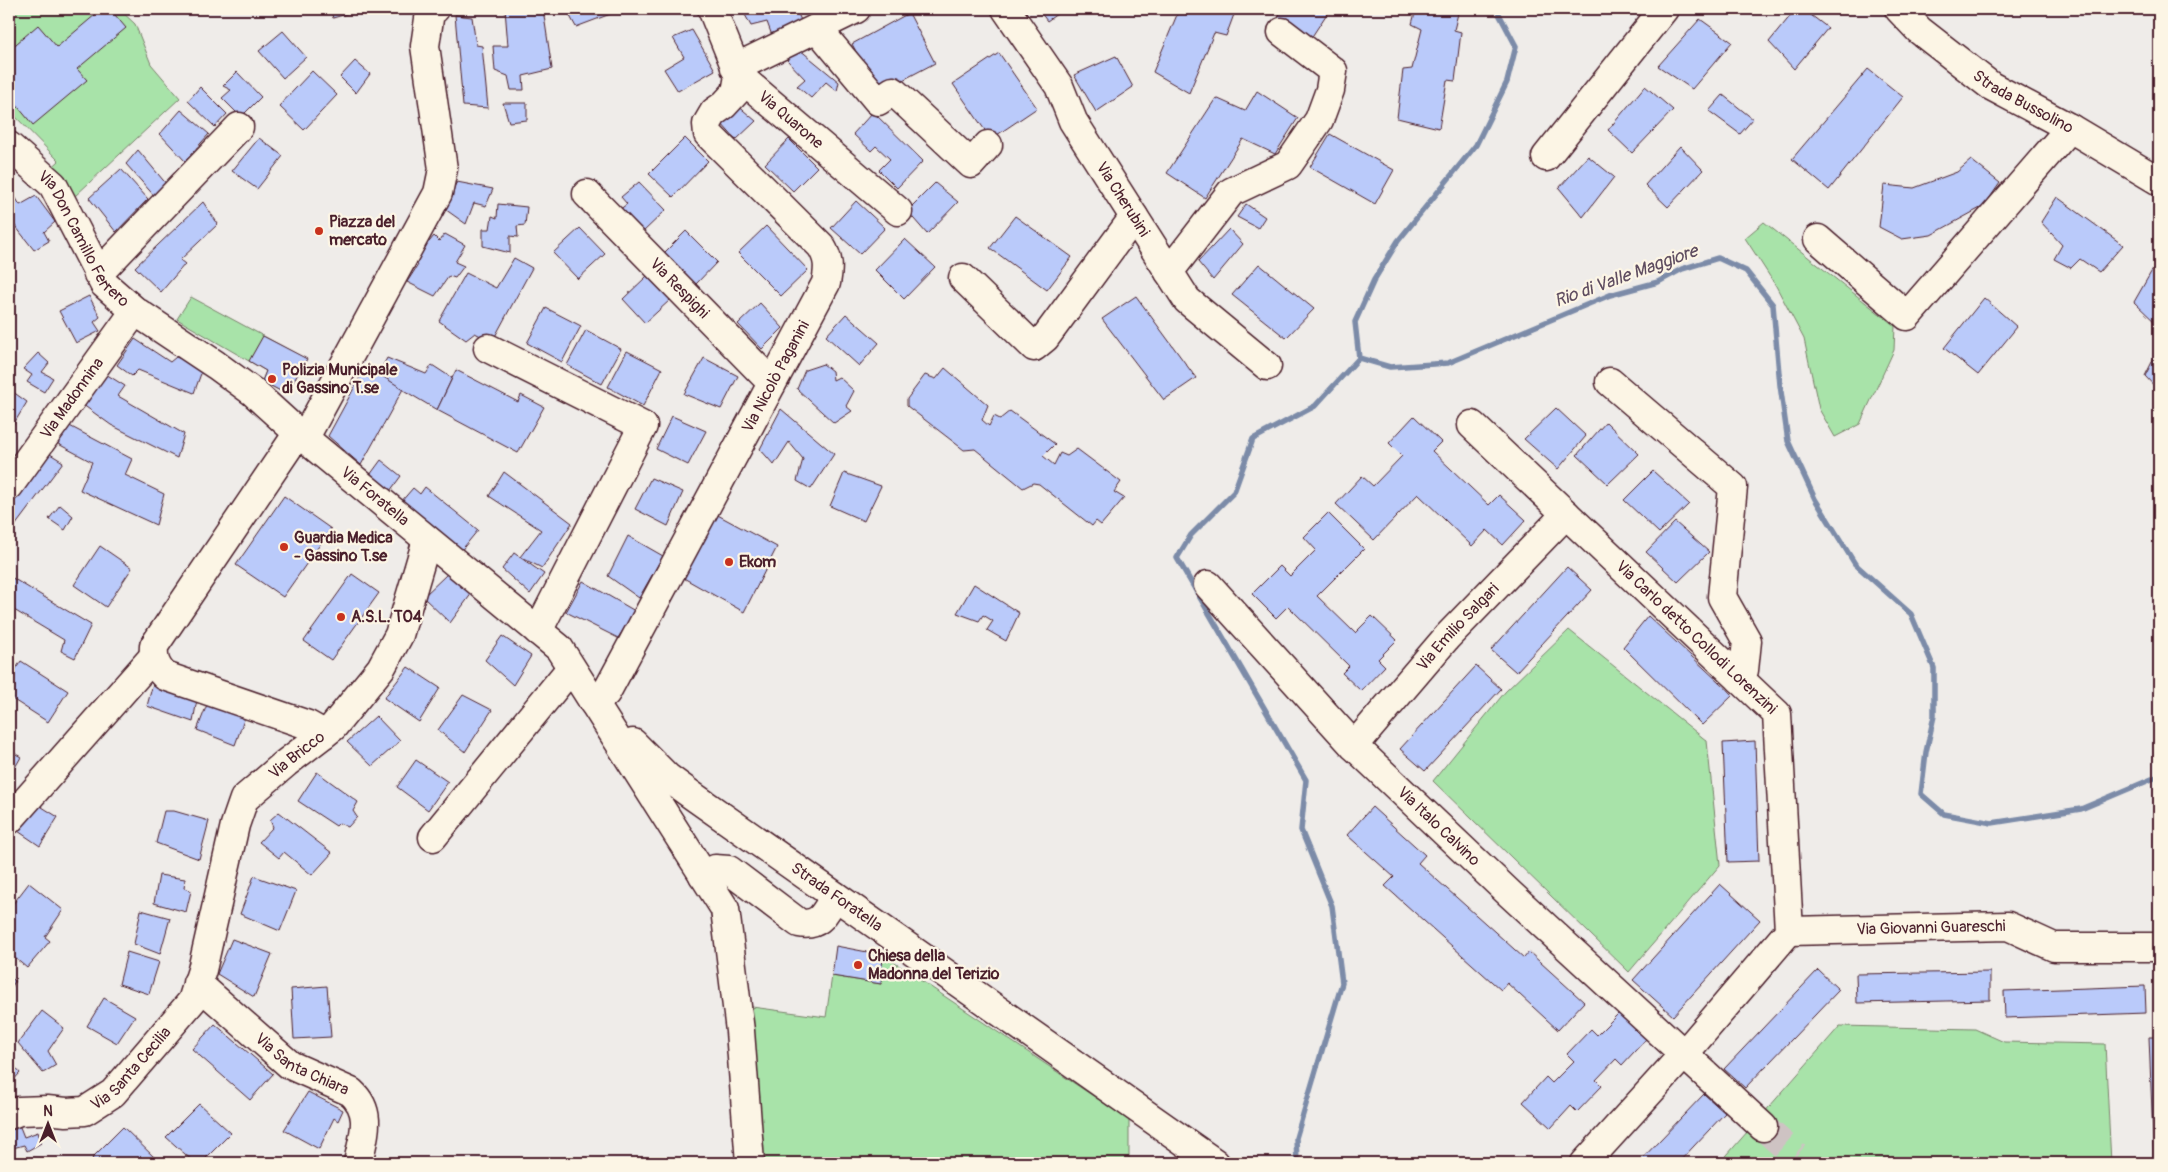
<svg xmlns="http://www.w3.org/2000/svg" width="2168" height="1172" viewBox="0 0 2168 1172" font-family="Pangolin,sans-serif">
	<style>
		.green { fill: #a8e3a9; stroke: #79816a }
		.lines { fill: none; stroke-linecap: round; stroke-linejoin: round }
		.stream { stroke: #7b8ba8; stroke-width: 5.5 }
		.building { fill: #bacafa; stroke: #4a1f2b }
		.minor-tunnel { stroke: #cec3c3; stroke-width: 28; stroke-dasharray: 28 14; stroke-linecap: butt }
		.minor-casing { stroke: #4a1f2b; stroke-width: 31 }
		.minor { stroke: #fcf5e5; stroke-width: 28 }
		.poi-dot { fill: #c8321e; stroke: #fcf5e5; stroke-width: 2 }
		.labels { text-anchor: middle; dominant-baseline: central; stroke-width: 4.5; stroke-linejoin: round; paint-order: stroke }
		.street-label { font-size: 16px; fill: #4a1f2b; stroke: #fcf5e5 }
		.poi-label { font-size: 16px; font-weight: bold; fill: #4a1f2b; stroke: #fcf5e5; text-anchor: start }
		.water-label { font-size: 18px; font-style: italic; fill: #5e4c5f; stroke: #fcf5e5 }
	</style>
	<rect width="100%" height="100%" fill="#efece9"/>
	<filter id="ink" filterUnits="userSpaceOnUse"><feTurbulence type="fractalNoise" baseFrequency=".02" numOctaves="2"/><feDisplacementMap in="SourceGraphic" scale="10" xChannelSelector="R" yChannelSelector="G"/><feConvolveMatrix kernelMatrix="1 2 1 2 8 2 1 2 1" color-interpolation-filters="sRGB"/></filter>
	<g filter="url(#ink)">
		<g class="green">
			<polygon points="9,9 119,9 135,24 151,64 180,98 74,197 46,173 59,161 9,110"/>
			<polygon points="1764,222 1895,326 1894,350 1860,424 1835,437 1819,409 1804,339 1776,286 1745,238"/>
			<polygon points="191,297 306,359 286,394 262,381 266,371 177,319"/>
			<polygon points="1569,630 1707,741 1720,865 1629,972 1433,781 1505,692"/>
			<polygon points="883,955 1129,1120 1129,1163 763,1163 752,1007 826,1017 832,976 881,984"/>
			<polygon points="1840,1026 1975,1029 2004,1042 2105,1044 2111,1163 1720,1163"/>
		</g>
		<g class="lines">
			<g class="stream">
				<polyline points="1498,9 1499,14 1516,46 1507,82 1476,145 1398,241 1374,280 1355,322 1359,358 1390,367 1448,363 1610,295 1658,282 1682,269 1718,258 1746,271 1773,305 1780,385 1788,441 1815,499 1855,564 1911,614 1934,668 1934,716 1926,752 1921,794 1944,814 1992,823 2081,809 2159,776"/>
				<polyline points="1297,1163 1296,1138 1342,983 1332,906 1301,830 1306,780 1177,558 1191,535 1234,492 1253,439 1315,406 1359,358"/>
			</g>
		</g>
		<g class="building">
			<polygon points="102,9 110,9 126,28 77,69 87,80 33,125 9,96 9,50 38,25 57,47"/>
			<polygon points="330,9 363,9 333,18"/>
			<polygon points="505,9 543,9 552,69 523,76 524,90 511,90 508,76 495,71 493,46 508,46"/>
			<polygon points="566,9 611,9 613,13 576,27"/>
			<polygon points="742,9 796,9 803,25 774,41 767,22 751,26"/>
			<polygon points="1038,9 1064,9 1047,21"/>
			<polygon points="1190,9 1236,9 1226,36 1214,33 1189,93 1153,72 1179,10 1189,11"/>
			<polygon points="1283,9 1330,9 1311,38 1278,17"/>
			<polygon points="1416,9 1459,9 1454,30 1461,32 1455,81 1447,80 1439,128 1397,118 1403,70 1412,69 1422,29 1412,24"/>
			<polygon points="1796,9 1803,9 1828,28 1794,69 1769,42"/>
			<polygon points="909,13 935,63 878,93 852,44"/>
			<polygon points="455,15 472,17 476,45 482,46 488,108 463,106"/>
			<polygon points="1700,19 1732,42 1692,89 1658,66"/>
			<polygon points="692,30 715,70 678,91 664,69 684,57 673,38"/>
			<polygon points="283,31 306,57 283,78 259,51"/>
			<polygon points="799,49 839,82 837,91 826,82 811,98 797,86 805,79 787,60"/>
			<polygon points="999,53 1037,108 991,139 953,84"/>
			<polygon points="1116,56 1133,87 1096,112 1074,75"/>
			<polygon points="355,61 370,74 356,93 340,77"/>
			<polygon points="1868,69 1903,97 1829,190 1792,159"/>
			<polygon points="312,71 337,95 304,130 279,106"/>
			<polygon points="237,72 261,97 241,117 222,98 231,90 223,86"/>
			<polygon points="1645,86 1673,110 1632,153 1608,130"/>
			<polygon points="200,87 227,114 215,127 188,101"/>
			<polygon points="1257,91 1298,118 1275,154 1243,139 1205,198 1167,173 1216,98 1245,111"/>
			<polygon points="1723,95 1753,119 1740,134 1709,111"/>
			<polygon points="503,103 527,103 527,120 509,122"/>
			<polygon points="737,105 756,121 736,140 721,123"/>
			<polygon points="181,110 209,134 185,161 160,134"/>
			<polygon points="873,112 923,161 897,188 879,170 890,159 876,146 871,151 853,134"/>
			<polygon points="1330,134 1394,170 1375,204 1310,167"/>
			<polygon points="259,138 283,156 257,189 232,171"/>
			<polygon points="685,138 708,161 673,197 649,174"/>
			<polygon points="789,139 817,167 793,191 765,164"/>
			<polygon points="1680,146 1703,170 1668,207 1645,185"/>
			<polygon points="138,150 168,186 157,199 126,164"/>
			<polygon points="1588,156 1614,177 1583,217 1559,188"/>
			<polygon points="1971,160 2000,183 1984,206 1931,235 1902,239 1879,227 1884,185 1914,188 1957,172"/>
			<polygon points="121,169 148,199 116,232 89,198"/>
			<polygon points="457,182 493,189 486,206 474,203 466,224 442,207"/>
			<polygon points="639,182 666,210 642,233 619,210 627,204 621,197"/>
			<polygon points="935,183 958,202 927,234 907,211"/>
			<polygon points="14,195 20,205 36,196 55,222 44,232 49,241 34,250 9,218 9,198"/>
			<polygon points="2057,197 2123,245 2099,272 2080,259 2071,268 2054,259 2062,245 2041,222"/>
			<polygon points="856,201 885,228 860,254 831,228"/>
			<polygon points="203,202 218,224 180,260 185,264 161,292 135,267"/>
			<polygon points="498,204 527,207 525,225 517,226 518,237 510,236 510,253 483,246 483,229 490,229 492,216 497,218"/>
			<polygon points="1246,204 1265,217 1258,228 1237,217"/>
			<polygon points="1015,216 1072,257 1047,290 990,248"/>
			<polygon points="766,226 808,270 781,296 738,253"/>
			<polygon points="580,228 605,254 578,279 553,253"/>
			<polygon points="1229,229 1243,244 1213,280 1198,262"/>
			<polygon points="686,231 717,262 696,284 664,253"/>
			<polygon points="445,234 465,245 455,262 464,266 455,278 449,276 435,296 407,282 418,265 410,261 424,238 429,242 434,236 439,241"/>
			<polygon points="905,239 935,267 904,299 875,270"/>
			<polygon points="514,258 532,268 492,342 475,333 466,340 439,321 466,273 496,288"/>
			<polygon points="1259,264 1314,309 1286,338 1232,295"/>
			<polygon points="2154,267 2159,270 2159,326 2134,302"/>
			<polygon points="647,276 670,300 645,323 623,299"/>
			<polygon points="89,296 100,317 94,322 100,331 76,343 59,311"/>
			<polygon points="1136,296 1196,378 1164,400 1102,319"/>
			<polygon points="1984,298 2017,327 1978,375 1944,348"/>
			<polygon points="760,303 783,328 762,349 738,324"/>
			<polygon points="546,308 581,326 562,362 527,343"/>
			<polygon points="846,314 879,343 859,366 826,336"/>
			<polygon points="586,330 621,349 602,384 567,365"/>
			<polygon points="263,336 307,359 286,394 262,381 266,371 249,361"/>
			<polygon points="135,339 170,362 176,357 203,368 194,393 138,370 132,376 117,365"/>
			<polygon points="2158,350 2159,351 2159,391 2145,376"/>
			<polygon points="627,351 662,369 643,406 608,387"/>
			<polygon points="38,353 49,363 42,372 53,378 44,392 27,382 32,375 23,369"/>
			<polygon points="387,358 426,374 432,365 452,378 437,410 378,375"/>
			<polygon points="704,358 738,376 721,409 684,394"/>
			<polygon points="823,364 832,371 833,380 839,377 854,391 846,406 852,411 834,423 797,389 805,370"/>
			<polygon points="366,366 403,389 361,465 328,436"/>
			<polygon points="945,368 988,405 982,420 989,426 994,416 1000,419 1010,411 1055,444 1043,456 1054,465 1060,453 1067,456 1077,449 1121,482 1114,492 1124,498 1101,525 1096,521 1092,526 1039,484 1033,483 1023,488 975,449 964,450 907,406 907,399 925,375 936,379"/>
			<polygon points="456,370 518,402 521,395 544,407 518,453 437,410"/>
			<polygon points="101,371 125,386 118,396 184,434 177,458 111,425 79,402"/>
			<polygon points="9,389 27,402 10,430 9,429"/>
			<polygon points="1556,408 1586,436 1558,469 1524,439"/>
			<polygon points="781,409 834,454 811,489 797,481 803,459 789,442 774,465 760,449"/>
			<polygon points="672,416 706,431 688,465 656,449"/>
			<polygon points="1414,416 1441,442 1432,451 1489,505 1499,495 1526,520 1503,545 1487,530 1472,546 1418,494 1374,540 1336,504 1362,476 1373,486 1402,456 1389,443"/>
			<polygon points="62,422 132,459 125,475 164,494 156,525 80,490 92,462 49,439"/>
			<polygon points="1606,422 1639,454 1608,484 1577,455"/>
			<polygon points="42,449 63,462 9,534 9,495"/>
			<polygon points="381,460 401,476 390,491 370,475"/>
			<polygon points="1653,471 1689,504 1659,533 1624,500"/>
			<polygon points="504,472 572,523 542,568 520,557 541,530 489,496"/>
			<polygon points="844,473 881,486 864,521 830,506"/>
			<polygon points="651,478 683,492 668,526 635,509"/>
			<polygon points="425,487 478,530 460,552 400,503 413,488 420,494"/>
			<polygon points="284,496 331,529 283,597 236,565"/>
			<polygon points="60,505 73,516 65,530 49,519"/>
			<polygon points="714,513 777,547 744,612 680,576"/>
			<polygon points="1328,513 1364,549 1317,596 1355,633 1372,616 1397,640 1378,659 1385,666 1361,691 1342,673 1349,666 1288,606 1276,618 1252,594 1280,566 1290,576 1316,550 1304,537"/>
			<polygon points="1675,522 1709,552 1678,582 1646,552"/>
			<polygon points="628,536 663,556 639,598 608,576"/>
			<polygon points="100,546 132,568 106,607 74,585"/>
			<polygon points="514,553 544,574 530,594 502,569"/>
			<polygon points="1567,567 1592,590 1516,672 1491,650"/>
			<polygon points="352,574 379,593 331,660 304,641"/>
			<polygon points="447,574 472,593 450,623 423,597"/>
			<polygon points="9,576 91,625 75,658 61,651 64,640 9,607"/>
			<polygon points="583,581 635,611 618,638 566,612"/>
			<polygon points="974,584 1019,613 1006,641 987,630 993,621 983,615 979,621 957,613"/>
			<polygon points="1648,616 1733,695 1702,725 1623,647"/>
			<polygon points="502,636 531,656 513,685 485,660"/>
			<polygon points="21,661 68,691 48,722 9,697 9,679"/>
			<polygon points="1476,666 1501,689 1425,771 1400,749"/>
			<polygon points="408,667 440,688 419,722 384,698"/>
			<polygon points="155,676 198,694 193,722 147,706"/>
			<polygon points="463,695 492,710 465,752 438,730"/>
			<polygon points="208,702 245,717 235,745 197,730"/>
			<polygon points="376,716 400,741 372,766 347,742"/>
			<polygon points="1755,741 1759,861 1728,862 1723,743"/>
			<polygon points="9,750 21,757 13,771 9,769"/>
			<polygon points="416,760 448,782 428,810 397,787"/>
			<polygon points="317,772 358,802 353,811 357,817 348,827 339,823 336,826 298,801"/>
			<polygon points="34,802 58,817 40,846 12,827"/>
			<polygon points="1372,807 1425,855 1418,863 1524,958 1529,952 1584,1002 1558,1030 1507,983 1501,990 1385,886 1394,877 1347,835"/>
			<polygon points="164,811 174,811 209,821 199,859 156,843"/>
			<polygon points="279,812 332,853 312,875 284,852 279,858 259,842 273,827 270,820"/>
			<polygon points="159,875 185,879 184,888 191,891 186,912 154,903"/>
			<polygon points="254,876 296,891 280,931 240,914"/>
			<polygon points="29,883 63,910 45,937 50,941 27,968 9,953 9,921 11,918 9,909"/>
			<polygon points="1720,884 1760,920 1673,1016 1633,980"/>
			<polygon points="141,910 170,918 160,954 134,944"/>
			<polygon points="232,939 272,954 254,997 217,974"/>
			<polygon points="836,946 883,955 881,984 832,976"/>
			<polygon points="127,952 159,962 149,994 119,984"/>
			<polygon points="1818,970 1839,990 1745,1088 1724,1069"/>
			<polygon points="1990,972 1990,1000 1857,1003 1856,974"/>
			<polygon points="9,976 15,981 9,992"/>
			<polygon points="327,986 331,1037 294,1039 291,989"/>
			<polygon points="2145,986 2146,1013 2005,1018 2004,991"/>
			<polygon points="104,998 135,1016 117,1043 87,1026"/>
			<polygon points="42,1011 64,1028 48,1051 56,1065 43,1073 18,1043"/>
			<polygon points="1620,1012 1647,1038 1622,1065 1616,1059 1596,1080 1602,1086 1577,1112 1571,1106 1551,1128 1523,1102 1546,1077 1552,1083 1574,1061 1567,1054 1591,1029 1597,1035"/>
			<polygon points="215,1024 273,1074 250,1100 192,1049"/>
			<polygon points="2149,1037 2159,1037 2159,1163 2154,1163"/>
			<polygon points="9,1060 20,1073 9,1085"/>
			<polygon points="308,1092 343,1110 338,1121 334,1118 319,1149 284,1130"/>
			<polygon points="1704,1094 1725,1113 1678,1163 1638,1163"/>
			<polygon points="199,1104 231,1133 201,1163 195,1163 166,1137"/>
			<polygon points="16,1117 24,1137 38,1132 41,1143 27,1151 24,1145 9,1149 9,1120"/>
			<polygon points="123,1127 155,1158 150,1163 96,1163 92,1158"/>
		</g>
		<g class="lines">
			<polyline class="minor-tunnel" points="1763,1127 1796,1156"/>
			<g class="minor-casing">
				<g id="minor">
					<path id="s1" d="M712,9L739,76L898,211"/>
					<path id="s2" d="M1006,9L1059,86L1073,121L1187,300L1267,366"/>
					<path id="s3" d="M1899,9L1919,30L1991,86L2070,128L2159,181"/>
					<polyline points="817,28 878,101 893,91 971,164 988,145"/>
					<polyline points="735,68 856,9"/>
					<path id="s4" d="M9,146L53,185L104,284L135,311L216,365L253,392L298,433L559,648L725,909L740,1031L750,1163"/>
					<polyline points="1546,157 1664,9"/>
					<path id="s5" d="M587,194L772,383"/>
					<polyline points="1818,239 1907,316 2070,128"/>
					<polyline points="1169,272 1231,192 1288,165 1319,120 1330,90 1333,71 1282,32"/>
					<polyline points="98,274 239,127"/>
					<polyline points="963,278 1034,347 1045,338 1134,217"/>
					<polyline points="488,348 643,426 538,631"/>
					<polyline points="1610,382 1733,487 1722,597 1747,641 1744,670 1740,679"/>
					<path id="s6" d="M1472,425L1777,714L1789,931L1685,1053L1585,1163"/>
					<path d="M298,433L154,646C153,659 155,666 165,676L308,725L324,734"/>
					<polyline points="304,439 438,193 443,169 425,46 430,12 435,9"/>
					<path id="s7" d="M9,486L135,311"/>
					<path id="s8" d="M1208,585L1354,746L1510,894L1763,1127"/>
					<path id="s9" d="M593,702L606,693L826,283C829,267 829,259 821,246L708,134L707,124L714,112L724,105L736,92L739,76"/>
					<path id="s10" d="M633,743L667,777L693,796L1215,1163"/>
					<path id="s11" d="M1354,746L1447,637L1566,514"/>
					<polyline points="9,820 153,657"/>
					<polyline points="433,837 571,668"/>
					<path d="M703,875L715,869L729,870L799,923C821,927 825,912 835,896"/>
					<path id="s12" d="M1789,931L2008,926L2054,947H2159"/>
					<path id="s13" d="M197,983L290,1065L351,1092C374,1113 363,1137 358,1163"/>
					<path id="s14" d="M9,1115L19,1111L47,1110L66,1112L85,1111L113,1093L192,1001L202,970L235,825L244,799L286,763L333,727L381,668L399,635L427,540"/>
				</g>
			</g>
			<use href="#minor" class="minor"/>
		</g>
	</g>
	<g class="poi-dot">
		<circle cx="319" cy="231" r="5"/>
		<circle cx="272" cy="379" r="5"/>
		<circle cx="284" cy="547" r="5"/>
		<circle cx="729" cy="562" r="5"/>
		<circle cx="341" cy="617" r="5"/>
		<circle cx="858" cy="965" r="5"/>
	</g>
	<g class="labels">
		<g class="street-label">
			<text stroke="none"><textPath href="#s3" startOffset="156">Strada Bussolino</textPath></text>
			<text stroke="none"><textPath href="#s1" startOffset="140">Via Quarone</textPath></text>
			<text stroke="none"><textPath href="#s2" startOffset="224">Via Cherubini</textPath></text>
			<text stroke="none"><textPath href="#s4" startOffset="121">Via Don Camillo Ferrero</textPath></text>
			<text stroke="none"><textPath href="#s5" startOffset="132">Via Respighi</textPath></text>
			<text stroke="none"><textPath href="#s9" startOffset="375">Via Nicolò Paganini</textPath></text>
			<text stroke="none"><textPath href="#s7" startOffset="108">Via Madonnina</textPath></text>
			<text stroke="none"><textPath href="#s4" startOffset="515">Via Foratella</textPath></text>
			<text stroke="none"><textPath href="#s11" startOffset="158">Via Emilio Salgari</textPath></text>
			<text stroke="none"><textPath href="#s6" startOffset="309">Via Carlo detto Collodi Lorenzini</textPath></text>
			<text stroke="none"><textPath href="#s14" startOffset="509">Via Bricco</textPath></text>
			<text stroke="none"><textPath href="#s8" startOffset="334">Via Italo Calvino</textPath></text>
			<text stroke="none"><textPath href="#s10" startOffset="256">Strada Foratella</textPath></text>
			<text stroke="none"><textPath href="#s12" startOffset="142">Via Giovanni Guareschi</textPath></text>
			<text stroke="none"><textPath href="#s13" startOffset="134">Via Santa Chiara</textPath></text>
			<text stroke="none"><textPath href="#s14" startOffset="140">Via Santa Cecilia</textPath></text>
		</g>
		<g class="poi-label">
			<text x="329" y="222">Piazza del<tspan x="329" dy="18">mercato</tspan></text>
			<text x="282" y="370">Polizia Municipale<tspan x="282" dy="18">di Gassino T.se</tspan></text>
			<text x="294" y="538">Guardia Medica<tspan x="294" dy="18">- Gassino T.se</tspan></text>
			<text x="739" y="562">Ekom</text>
			<text x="351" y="617">A.S.L. TO4</text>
			<text x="868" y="956">Chiesa della<tspan x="868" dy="18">Madonna del Terizio</tspan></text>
		</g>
		<g class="water-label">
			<text transform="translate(1626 276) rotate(-20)">Rio di Valle Maggiore</text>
		</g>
	</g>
	<rect width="2168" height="1172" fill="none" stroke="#fcf5e5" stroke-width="30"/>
	<rect x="15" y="15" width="2138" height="1142" fill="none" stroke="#4a1f2b" stroke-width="2" filter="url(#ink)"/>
	<g transform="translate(48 1124)" stroke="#fcf5e5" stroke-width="4" paint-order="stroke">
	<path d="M0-4L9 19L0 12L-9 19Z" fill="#4a1f2b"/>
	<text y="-8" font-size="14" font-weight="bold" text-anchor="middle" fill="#4a1f2b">N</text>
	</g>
</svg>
